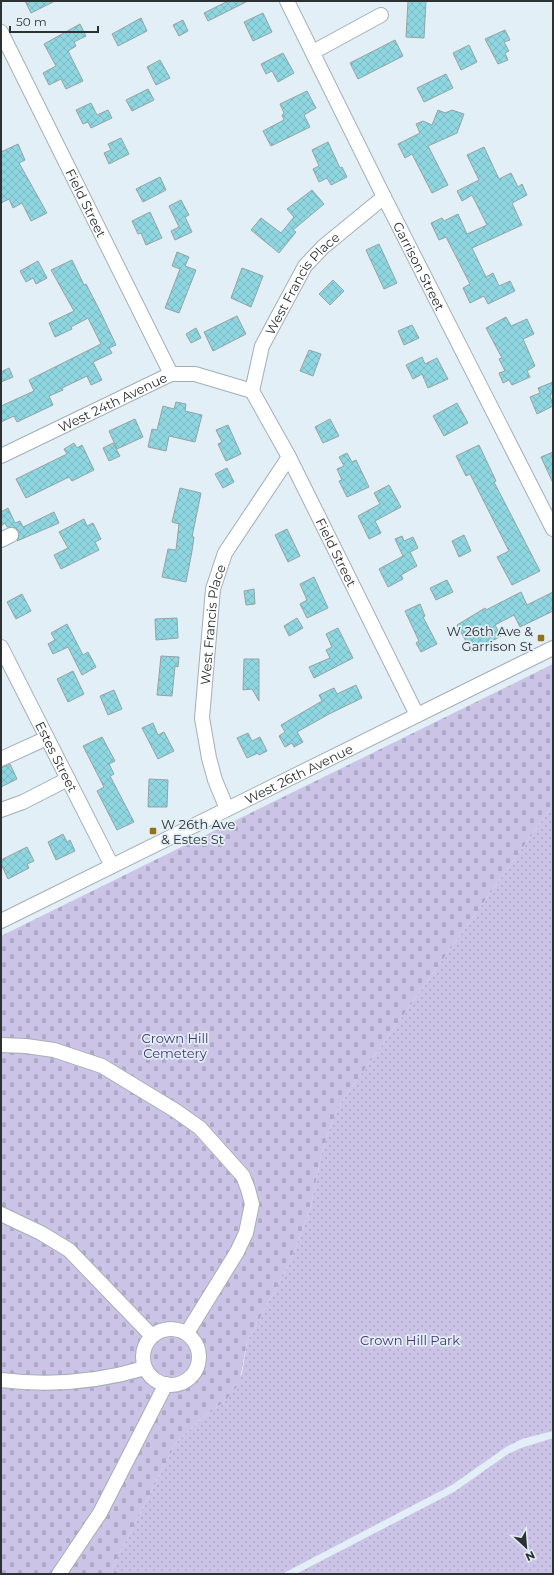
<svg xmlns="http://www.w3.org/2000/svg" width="554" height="1575" viewBox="0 0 554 1575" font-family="Montserrat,sans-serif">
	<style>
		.green { fill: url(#green-dots) }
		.cemetery { fill: url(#cemetery-stones) }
		.building { fill: url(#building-cross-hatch); stroke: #95a3a5 }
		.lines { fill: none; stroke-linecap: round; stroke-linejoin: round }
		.minor-casing { stroke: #a3afb6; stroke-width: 16 }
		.minor { stroke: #fff; stroke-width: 14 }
		.poi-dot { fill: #91741a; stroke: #e3eff6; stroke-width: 1.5 }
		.labels { text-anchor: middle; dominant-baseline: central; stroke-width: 3.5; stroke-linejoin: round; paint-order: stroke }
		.street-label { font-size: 13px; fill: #2c3134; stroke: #e3eff6 }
		.poi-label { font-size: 13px; fill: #2c3134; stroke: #e3eff6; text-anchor: end }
		.park-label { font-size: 13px; fill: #44316f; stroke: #e3eff6 }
	</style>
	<defs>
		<pattern id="green-dots" width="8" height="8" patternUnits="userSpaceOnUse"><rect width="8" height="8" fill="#cbc4e7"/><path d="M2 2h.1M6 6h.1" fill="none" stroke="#aea9c7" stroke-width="1.8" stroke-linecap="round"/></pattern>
		<pattern id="cemetery-stones" width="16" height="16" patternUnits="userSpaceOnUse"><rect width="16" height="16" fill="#cbc4e7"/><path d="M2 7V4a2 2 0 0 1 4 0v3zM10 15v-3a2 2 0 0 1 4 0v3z" fill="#aea9c7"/></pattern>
		<pattern id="building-cross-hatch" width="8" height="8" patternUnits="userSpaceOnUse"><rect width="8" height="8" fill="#8ed6e0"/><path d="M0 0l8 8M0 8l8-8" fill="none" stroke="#7bb8c1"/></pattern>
	</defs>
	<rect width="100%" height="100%" fill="#e3eff6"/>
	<g class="green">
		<polygon points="553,805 553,1431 522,1439 506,1447 452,1485 282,1574 119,1574 112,1568 176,1443 199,1421 225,1401 242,1374 247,1342 286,1270 300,1237 311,1205 322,1152 333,1119 342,1101"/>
		<polygon points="553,1438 553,1574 296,1574 454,1492 508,1454 521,1448"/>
	</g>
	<polygon class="cemetery" points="553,664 553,805 342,1101 333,1119 322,1152 311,1205 300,1237 286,1270 247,1342 239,1384 225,1401 199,1421 176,1443 112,1568 119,1574 1,1574 1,936"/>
	<g class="building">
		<polygon points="25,1 55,1 31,13"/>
		<polygon points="228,1 248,1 208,21 204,13"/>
		<polygon points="408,1 426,1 424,38 406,37"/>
		<polygon points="263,13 272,32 253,41 244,22"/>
		<polygon points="141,18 147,31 118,46 112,34"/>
		<polygon points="183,20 188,31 179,36 173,25"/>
		<polygon points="80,24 86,36 74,42 76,46 68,51 83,81 66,89 61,79 49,85 43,73 56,66 44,44"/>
		<polygon points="505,30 510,40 504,42 509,51 505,53 508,60 498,64 485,39"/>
		<polygon points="395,40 403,56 358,79 350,63"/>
		<polygon points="469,45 477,62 461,70 453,53"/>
		<polygon points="283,53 294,73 278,82 272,71 266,74 261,64"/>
		<polygon points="160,60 170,78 156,85 147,67"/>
		<polygon points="446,74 453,88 424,102 417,88"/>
		<polygon points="148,89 154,100 132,111 126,100"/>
		<polygon points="307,91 316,108 304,115 310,127 271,146 263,131 284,120 282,115 284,113 280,104"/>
		<polygon points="91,103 97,115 108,110 112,118 91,128 88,122 83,124 76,110"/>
		<polygon points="438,110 445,113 452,110 464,114 457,133 428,146 448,185 432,193 412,154 405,158 398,144 420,133 416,124 423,121 432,125"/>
		<polygon points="121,138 129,154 109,164 104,153 111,150 108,144"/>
		<polygon points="328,142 340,168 342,167 347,177 331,185 327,178 319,182 313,169 319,166 312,150"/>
		<polygon points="18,144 25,160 19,163 47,213 31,221 22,203 13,208 9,199 1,203 1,152"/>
		<polygon points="484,147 499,179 511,173 518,187 522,184 527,195 512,203 522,225 472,248 486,277 493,273 499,286 510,281 515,291 488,304 484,296 470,303 463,288 470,284 446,237 439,240 431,223 442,218 444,221 458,214 467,234 487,225 472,195 462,201 457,191 479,180 467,155"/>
		<polygon points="160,177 166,190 143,202 136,189"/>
		<polygon points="312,190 324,204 293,230 296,232 279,253 251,230 261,218 281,233 294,217 287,209"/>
		<polygon points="181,200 189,215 185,217 192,232 175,240 171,231 179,227 169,206"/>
		<polygon points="150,212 162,238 146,245 141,233 138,234 132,221"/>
		<polygon points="379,244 397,283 384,289 366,250"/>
		<polygon points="177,252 189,257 185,266 196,270 179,313 165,308 180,269 172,266"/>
		<polygon points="72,260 84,285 86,284 100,311 116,345 109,348 112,353 93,362 102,380 91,385 87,376 62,388 63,390 49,396 53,405 17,422 14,416 1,422 1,406 34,391 29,380 101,344 88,318 71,327 72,329 55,337 49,323 74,311 51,270"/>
		<polygon points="38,261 47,278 36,284 33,278 26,282 20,271"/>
		<polygon points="242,268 263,276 251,307 231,298"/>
		<polygon points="333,280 344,291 330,305 319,294"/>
		<polygon points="237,316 246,334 213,351 204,332"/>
		<polygon points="506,317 511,326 527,319 534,334 523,339 535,366 527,371 530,377 512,385 509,380 503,383 499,373 505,371 499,359 502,358 486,328"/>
		<polygon points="412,325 419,338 404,345 398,331"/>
		<polygon points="196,328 201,338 191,343 186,334"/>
		<polygon points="309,350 321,354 313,376 300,371"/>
		<polygon points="422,357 425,364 437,358 448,379 428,388 422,374 413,379 406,365"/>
		<polygon points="9,368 13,377 1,382 1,372"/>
		<polygon points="553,382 553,393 550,395 553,406 537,414 530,397 540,393 538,388"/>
		<polygon points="176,402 186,404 185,411 202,415 195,442 169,436 166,451 148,447 152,429 157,430 163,406 174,409"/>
		<polygon points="457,403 468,423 444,436 433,416"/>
		<polygon points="135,419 143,437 117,449 109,431"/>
		<polygon points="330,419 339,436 323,443 315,427"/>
		<polygon points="228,425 241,454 226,461 218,444 222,442 216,430"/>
		<polygon points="74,443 77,448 82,445 94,470 72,481 69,477 26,498 16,479 67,454 64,449"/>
		<polygon points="113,443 120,456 109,461 103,448"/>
		<polygon points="479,445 496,481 494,482 540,571 512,585 497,557 509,551 470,474 466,476 456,456"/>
		<polygon points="553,452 553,483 541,457"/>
		<polygon points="347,453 352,462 356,460 369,487 347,497 339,481 342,480 337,469 344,466 339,457"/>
		<polygon points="227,468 234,482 223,488 215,474"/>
		<polygon points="389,485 401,507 375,521 381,533 369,539 358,516 380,504 374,493"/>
		<polygon points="180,488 201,493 192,537 194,537 192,551 186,582 162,577 168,549 176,550 179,524 172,522"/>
		<polygon points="8,508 15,523 20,521 23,527 54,512 59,523 17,541 19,535 16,528 7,527 5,523 1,526 1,512"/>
		<polygon points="84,519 87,526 93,523 101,539 95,542 99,550 61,569 54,555 68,548 59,532"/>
		<polygon points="287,529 300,556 288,562 275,535"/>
		<polygon points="464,535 471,551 459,557 452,541"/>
		<polygon points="402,536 404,541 413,537 418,548 410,552 417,566 401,575 403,579 388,587 379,569 403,556 395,539"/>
		<polygon points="314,577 328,608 307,618 300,604 307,600 300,584"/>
		<polygon points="447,580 453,592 436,600 430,588"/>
		<polygon points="254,589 255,604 246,605 244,591"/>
		<polygon points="521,592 527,605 553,592 553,611 520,627 514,615 495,625 501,636 472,652 457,625 485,608 486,610"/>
		<polygon points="22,594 31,611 16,619 7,602"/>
		<polygon points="420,604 425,616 423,617 437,644 421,652 416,643 419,641 405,611"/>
		<polygon points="177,618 178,638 156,640 155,619"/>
		<polygon points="297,618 303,628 289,636 284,626"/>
		<polygon points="67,624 83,655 88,652 96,667 82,675 68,647 53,654 48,644 55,640 51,633"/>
		<polygon points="338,628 353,658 314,678 309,667 330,658 326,650 332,647 326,634"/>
		<polygon points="161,656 179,657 178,667 175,666 172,696 157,695"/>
		<polygon points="244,659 259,659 259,701 252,689 243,690"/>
		<polygon points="73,671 84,694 68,702 57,679"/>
		<polygon points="356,685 362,698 329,714 297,732 303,742 294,747 292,743 285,747 279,736 285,732 281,725 322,701 319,695 334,688 337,694"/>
		<polygon points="114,690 122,709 108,715 100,696"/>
		<polygon points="153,723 158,735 164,732 174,751 158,759 142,728"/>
		<polygon points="248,733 252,741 260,737 267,751 259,755 258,753 247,758 237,738"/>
		<polygon points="102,737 115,761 109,764 114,774 110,776 134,822 117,830 97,791 104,787 83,746"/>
		<polygon points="10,764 17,779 1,787 1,768"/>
		<polygon points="149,779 168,780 167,807 148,807"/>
		<polygon points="63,834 67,842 70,840 75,851 56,860 48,842"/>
		<polygon points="27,847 34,861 27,864 29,868 8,879 1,864 1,860"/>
	</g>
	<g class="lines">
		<g class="minor-casing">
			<g id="minor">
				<path id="s1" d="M287,1L384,197L553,529"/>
				<path id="s2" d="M1,32L171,374"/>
				<polyline points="313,52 381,15"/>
				<path id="s3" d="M252,391L289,457L417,715"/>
				<path id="s4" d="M252,391L262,346L305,266L323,247L384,197"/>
				<path id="s5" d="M1,456L171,374H195L252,391"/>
				<polyline points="1,540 11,535"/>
				<path id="s6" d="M1,647L112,866"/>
				<polyline points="1,759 47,738"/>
				<path id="s7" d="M227,809L215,780L209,758L202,718L213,589L225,553L289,457"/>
				<polyline points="1,810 23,802 68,779"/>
				<path id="s8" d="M1,921L553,648"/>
				<polyline points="1,1045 26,1046 54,1050 102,1066 176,1111 200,1128 243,1176 248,1189 252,1204 246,1233 237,1252 187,1333"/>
				<polyline points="1,1214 41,1233 69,1250 152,1336"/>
				<circle cx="171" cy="1357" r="28"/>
				<path d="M1,1380C50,1386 98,1382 145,1368"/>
				<polyline points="59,1574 100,1513 166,1384"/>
			</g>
		</g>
		<use href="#minor" class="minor"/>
	</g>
	<g class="poi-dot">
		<rect x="537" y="634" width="8" height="8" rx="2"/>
		<rect x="149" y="827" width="8" height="8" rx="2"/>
	</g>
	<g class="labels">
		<g class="street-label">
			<text stroke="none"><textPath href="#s2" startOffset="191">Field Street</textPath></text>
			<text stroke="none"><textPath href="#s1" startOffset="296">Garrison Street</textPath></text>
			<text stroke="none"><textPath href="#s4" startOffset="121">West Francis Place</textPath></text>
			<text stroke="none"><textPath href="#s5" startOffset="124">West 24th Avenue</textPath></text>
			<text stroke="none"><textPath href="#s3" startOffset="182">Field Street</textPath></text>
			<text stroke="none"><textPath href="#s7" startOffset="189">West Francis Place</textPath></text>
			<text stroke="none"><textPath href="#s6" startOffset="123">Estes Street</textPath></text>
			<text stroke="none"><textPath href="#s8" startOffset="332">West 26th Avenue</textPath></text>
		</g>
		<g class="poi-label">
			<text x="533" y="631">W 26th Ave &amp;<tspan x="533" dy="15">Garrison St</tspan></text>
			<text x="161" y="824" text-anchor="start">W 26th Ave<tspan x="161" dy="15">&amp; Estes St</tspan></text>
		</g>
		<g class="park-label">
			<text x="175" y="1038">Crown Hill<tspan x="175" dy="15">Cemetery</tspan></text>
			<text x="410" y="1340">Crown Hill Park</text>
		</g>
	</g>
	<rect width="554" height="1575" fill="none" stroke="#2c3134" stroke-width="4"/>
	<g transform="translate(526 1547) rotate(154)" stroke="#e3eff6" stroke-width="3" paint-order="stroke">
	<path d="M0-3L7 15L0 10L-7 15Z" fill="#2c3134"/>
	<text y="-6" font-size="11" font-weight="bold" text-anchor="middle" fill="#2c3134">N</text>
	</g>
	<path d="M10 26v6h88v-6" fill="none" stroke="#2c3134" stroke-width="2"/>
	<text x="16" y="26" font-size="12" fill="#2c3134" stroke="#e3eff6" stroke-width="3" paint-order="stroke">50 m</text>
</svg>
